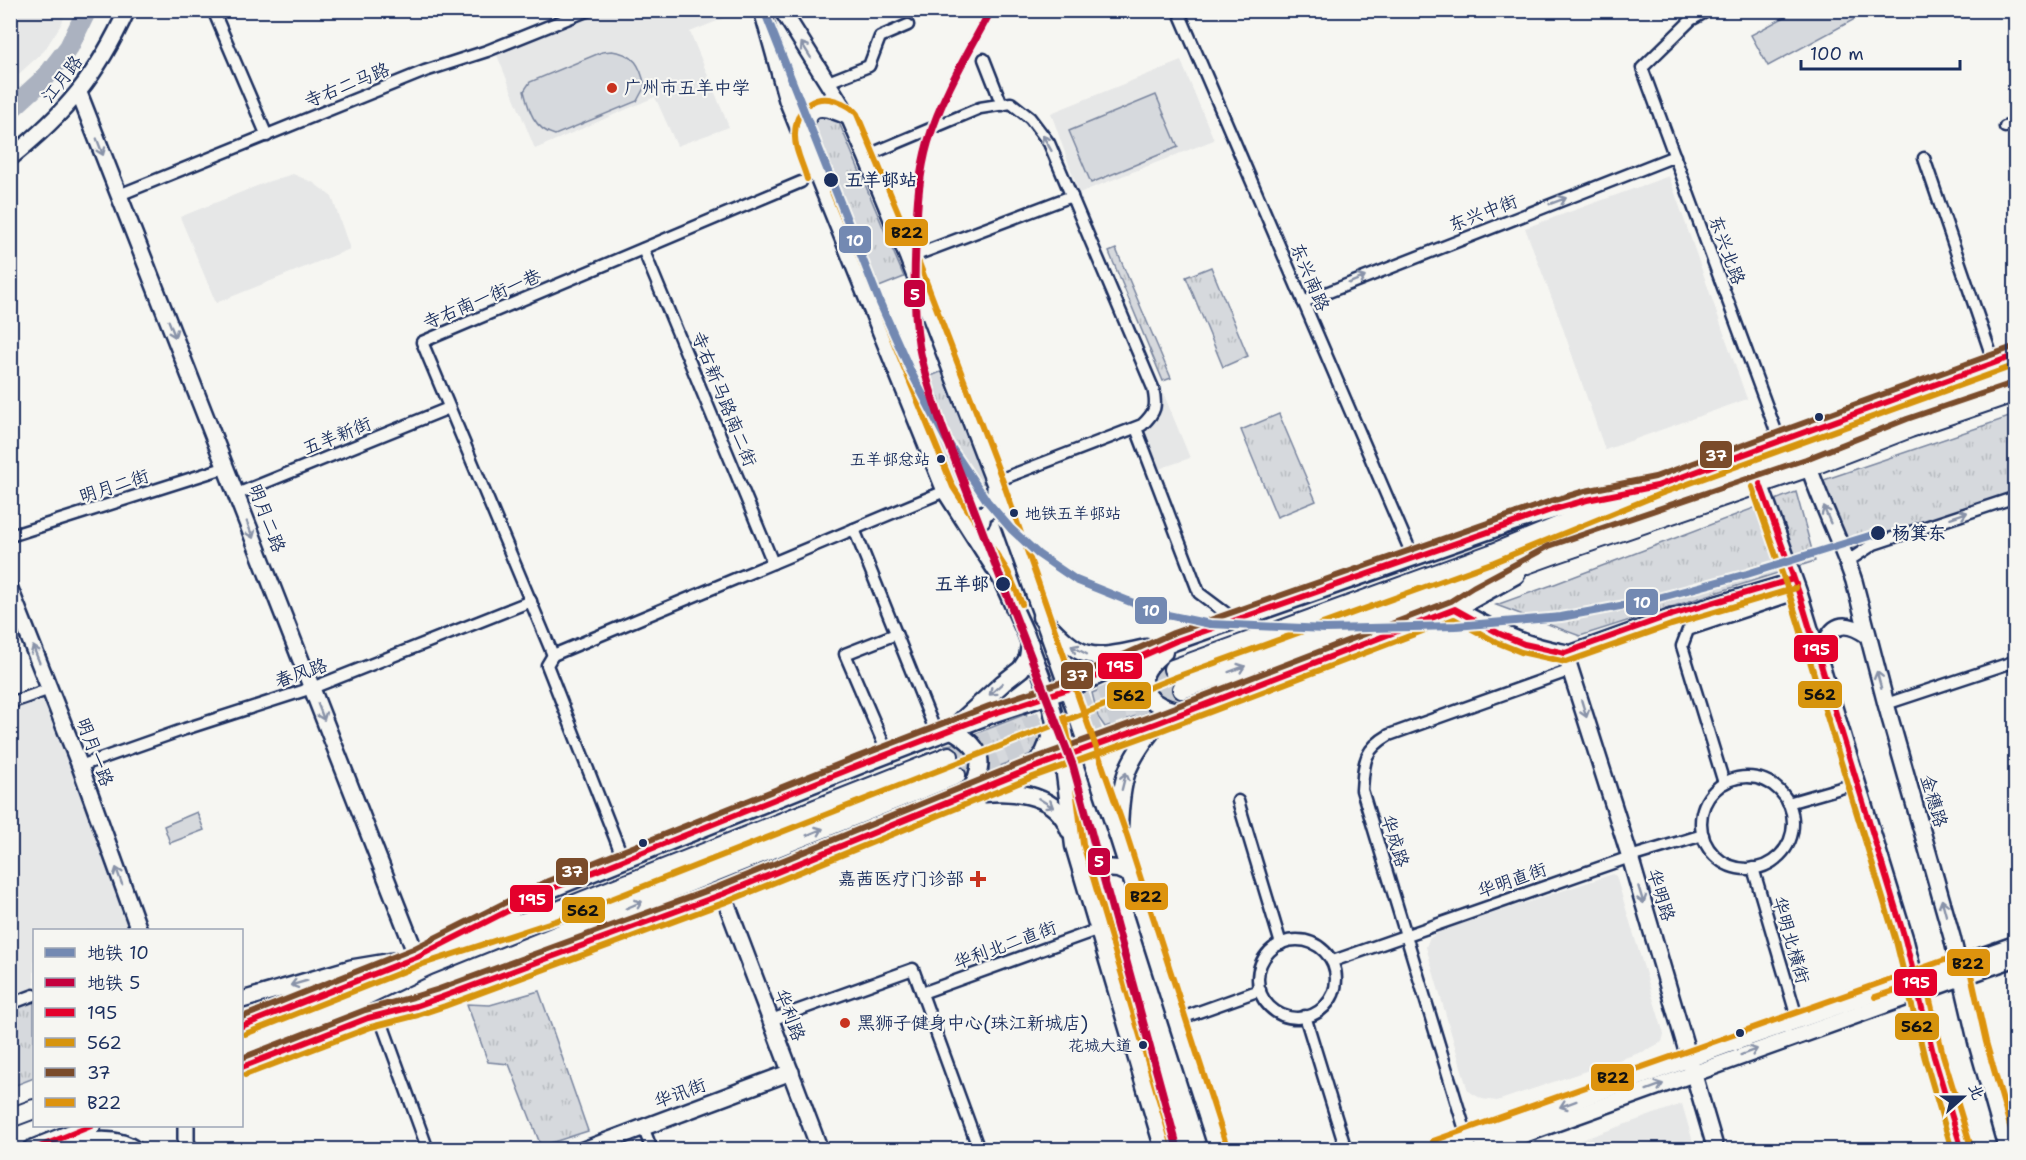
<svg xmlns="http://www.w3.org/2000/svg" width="2026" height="1160" viewBox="0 0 2026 1160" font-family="'Shantell Sans','LXGW WenKai TC',sans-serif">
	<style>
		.built { fill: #e6e7e7 }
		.grass { fill: url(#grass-tufts); stroke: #78849e; stroke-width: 1.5 }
		.garden { fill: #d6d9dd; stroke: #78849e; stroke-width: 1.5 }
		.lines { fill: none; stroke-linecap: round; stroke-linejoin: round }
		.river { stroke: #abb2c0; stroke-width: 20 }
		.highway-tunnel { stroke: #caced4; stroke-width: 18; stroke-dasharray: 18 9; stroke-linecap: butt }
		.street-casing { stroke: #1b2f5e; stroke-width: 15 }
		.secondary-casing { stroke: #1b2f5e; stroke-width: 20 }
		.primary-casing { stroke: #1b2f5e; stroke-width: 21 }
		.highway-casing { stroke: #1b2f5e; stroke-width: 22 }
		.street { stroke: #f6f6f2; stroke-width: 10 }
		.secondary { stroke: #f6f6f2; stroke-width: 15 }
		.primary { stroke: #f6f6f2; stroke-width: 16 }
		.highway { stroke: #f6f6f2; stroke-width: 18 }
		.bus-1-casing { stroke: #f6f6f2; stroke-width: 10 }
		.bus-2-casing { stroke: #f6f6f2; stroke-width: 10 }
		.bus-3-casing { stroke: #f6f6f2; stroke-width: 10 }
		.bus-4-casing { stroke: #f6f6f2; stroke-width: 10 }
		.bus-1 { stroke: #e4002b; stroke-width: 6 }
		.bus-2 { stroke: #d6940e; stroke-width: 6 }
		.bus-3 { stroke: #7a4b2a; stroke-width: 6 }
		.bus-4 { stroke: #dd930e; stroke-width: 6 }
		.metro-1-casing { stroke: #f6f6f2; stroke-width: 12 }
		.metro-2-casing { stroke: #f6f6f2; stroke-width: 12 }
		.metro-1 { stroke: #7389b2; stroke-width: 8 }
		.metro-2 { stroke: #c5003e; stroke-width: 8 }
		.oneway { stroke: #8892a8 }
		.poi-dot { fill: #c8321e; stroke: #f6f6f2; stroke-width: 2 }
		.stop-dot { fill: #1b2f5e; stroke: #f6f6f2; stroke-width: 2 }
		.labels { text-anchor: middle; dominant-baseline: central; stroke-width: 4.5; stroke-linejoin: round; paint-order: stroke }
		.bus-label { font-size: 16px; fill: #1b2f5e; stroke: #f6f6f2; text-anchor: end }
		.street-label { font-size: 18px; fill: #1b2f5e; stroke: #f6f6f2 }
		.poi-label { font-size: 18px; fill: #1b2f5e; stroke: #f6f6f2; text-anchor: start }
		.stop-label { font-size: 18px; font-weight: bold; fill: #1b2f5e; stroke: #f6f6f2; text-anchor: start }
		.line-badge { stroke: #f6f6f2; stroke-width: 2 }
		.badge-label { font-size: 16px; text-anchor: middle; font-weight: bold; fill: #fff }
		.pale-badge-label { font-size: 16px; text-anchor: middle; font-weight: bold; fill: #111 }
	</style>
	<defs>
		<pattern id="grass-tufts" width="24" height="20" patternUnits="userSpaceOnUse" patternTransform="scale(1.5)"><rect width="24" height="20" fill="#d6d9dd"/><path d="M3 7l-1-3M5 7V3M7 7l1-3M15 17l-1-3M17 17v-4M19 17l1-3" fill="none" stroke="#b7bbc0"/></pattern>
	</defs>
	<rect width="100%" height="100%" fill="#f6f6f2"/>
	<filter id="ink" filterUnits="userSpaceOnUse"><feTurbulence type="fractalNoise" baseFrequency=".0167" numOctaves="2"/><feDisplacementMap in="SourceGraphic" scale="12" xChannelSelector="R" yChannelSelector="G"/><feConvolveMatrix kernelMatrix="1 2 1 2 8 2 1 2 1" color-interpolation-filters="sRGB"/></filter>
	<g filter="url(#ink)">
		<g class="built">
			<polygon points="11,10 68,11 60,26 44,51 11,81"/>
			<polygon points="606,11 730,11 732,15 690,32 729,127 677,146 655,97 535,149 497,55"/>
			<polygon points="1181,61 1214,140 1079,193 1051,113"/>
			<polygon points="293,174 314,183 332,197 350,249 216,303 180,217 267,182"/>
			<polygon points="1669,176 1747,399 1605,450 1559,317 1525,228"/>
			<polygon points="1160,385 1190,458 1159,469 1142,425 1148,420 1153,388"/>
			<polygon points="44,698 134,930 34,930 34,990 11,999 11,710"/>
			<polygon points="1613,874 1616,876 1664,1034 1662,1042 1645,1051 1497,1101 1482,1099 1468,1091 1426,947 1429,939 1440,931"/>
			<polygon points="1682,1104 1695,1149 1556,1149"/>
		</g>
		<g class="grass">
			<polygon points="824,115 838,120 904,277 874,289 810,134 810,129 817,117"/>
			<polygon points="1116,249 1171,378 1163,381 1109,252"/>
			<polygon points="1211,267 1248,356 1223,367 1186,277"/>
			<path d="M943,371L985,477C982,492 968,500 956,487L914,383Z"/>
			<polygon points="1279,414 1316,501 1277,517 1241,430"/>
			<polygon points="2015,415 2015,492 1847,550 1818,482"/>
			<polygon points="1796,492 1815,561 1580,636 1496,605 1552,585"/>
			<path d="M1167,660L1182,700L1166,703C1143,687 1147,676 1167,660Z"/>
			<path d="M1135,675C1135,689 1138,704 1150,711L1105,727L1098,717L1092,693Z"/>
			<path d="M1026,714C1037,727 1040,734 1039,751L987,771L972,735Z"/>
			<path d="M958,743C975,751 974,763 972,780L961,787L945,745Z"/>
			<polygon points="539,991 588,1131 541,1146 509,1064 488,1062 467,1004 490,1005"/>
			<polygon points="34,998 34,1078 11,1087 11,1008"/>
		</g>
		<g class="garden">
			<polygon points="1865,11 1866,13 1768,66 1751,35 1796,11"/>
			<path d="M612,51C635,54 640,65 645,86L637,101L555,135C534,129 529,111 524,91L530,82L602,52Z"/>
			<polygon points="1156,95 1178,147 1091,183 1069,131"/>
			<polygon points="197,812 204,830 170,843 164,826"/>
		</g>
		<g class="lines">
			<polyline class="river" points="10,110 45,78 69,47 87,10"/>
			<g class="highway-tunnel">
				<polyline points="949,756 1173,669"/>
				<polyline points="956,775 1182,689"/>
			</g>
			<g class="street-casing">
				<g id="street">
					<polyline points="213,10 267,136"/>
					<polyline points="1178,10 1413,557"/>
					<polyline points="1709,10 1691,20 1642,68 1780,442"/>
					<polyline points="984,59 1002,105"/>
					<polyline points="828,82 869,66 880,37 908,25"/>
					<polyline points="2005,127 2016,123"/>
					<path d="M866,156L980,108L1011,103L1030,118L1049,143L1153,388C1157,406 1156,412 1142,425L994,482"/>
					<polyline points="1924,158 1994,363"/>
					<polyline points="119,195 425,71 487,51 589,10"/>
					<polyline points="643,249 773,563"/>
					<polyline points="908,258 1072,196"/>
					<polyline points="1303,302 1675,156"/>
					<polyline points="1136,428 1199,593 1235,620"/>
					<polyline points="237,494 449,408"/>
					<polyline points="854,529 937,735"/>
					<polyline points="10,536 227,467"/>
					<polyline points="1848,561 1874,544 2016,497"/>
					<polyline points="1565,653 1668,616 1793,579"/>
					<polyline points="553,655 422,342 801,182"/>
					<polyline points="10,703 50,689"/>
					<polyline points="1886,704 2016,661"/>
					<polyline points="888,754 845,654 896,634"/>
					<polyline points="80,766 185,729 312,688 531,601"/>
					<circle cx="1747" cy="823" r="46"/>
					<polyline points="1724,783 1682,646 1688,630 1799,593"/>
					<polyline points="1238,801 1281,944"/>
					<polyline points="1788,803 1858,783"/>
					<polyline points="624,861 547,665 553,655 945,491"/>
					<polyline points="1753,868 1798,1021"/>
					<circle cx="1297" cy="979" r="39"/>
					<polyline points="1333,961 1630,857 1703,835"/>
					<polyline points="922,993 1099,929"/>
					<polyline points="10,1004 34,995"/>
					<polyline points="379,1015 428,1150"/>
					<polyline points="1305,1016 1346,1150"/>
					<polyline points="771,1020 913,969 979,1150"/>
					<polyline points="1176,1020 1260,990"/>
					<polyline points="643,1127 652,1150"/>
					<path d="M1471,1150L1362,790C1364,763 1363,750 1389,735L1571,670"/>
				</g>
			</g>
			<g class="secondary-casing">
				<g id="secondary">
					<polyline points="762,10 787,100 945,491 1000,577 1026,634 1049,696"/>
					<polyline points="782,10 849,117 866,156 908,258 994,482 1068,689"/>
					<polyline points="79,93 417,957 351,968 242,1000"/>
					<path d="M804,138C806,102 821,104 849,117"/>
					<path d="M10,158C66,113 97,76 127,10"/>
					<path d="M1809,467C1822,506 1841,542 1854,581L1886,704L1952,937L1977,1044L2007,1150"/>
					<polyline points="1760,484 1799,593 1905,939 1934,1057 1962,1150"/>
					<polyline points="958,504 982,520 978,516 987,512 995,503 995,488"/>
					<polyline points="10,589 80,766 139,930"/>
					<polyline points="1565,653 1630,857 1716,1150"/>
					<path d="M1820,660C1828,632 1836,614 1867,635"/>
					<polyline points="723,894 820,1150"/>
					<polyline points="186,1126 186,1141 189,1150"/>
					<path d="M49,1147C75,1144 113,1132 136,1150"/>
					<polyline points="583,1150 791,1072"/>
					<polyline points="1436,1150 1496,1130 1728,1045 2016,944"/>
					<polyline points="1481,1150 2016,958"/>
				</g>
			</g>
			<g class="primary-casing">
				<g id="primary">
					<path d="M1455,609C1492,630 1523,646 1565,653"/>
					<path d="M1041,617C1082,661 1088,661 1146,648"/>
					<path d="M1164,652C1157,658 1148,665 1145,674C1137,700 1165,710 1184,712"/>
					<polyline points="1068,689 1119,839 1218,1150"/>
					<polyline points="1049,696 1063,758 1074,846 1164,1150"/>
					<polyline points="959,723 1003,683 1021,669 1028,658 1030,644"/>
					<path d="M952,730C984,748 986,763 969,795"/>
					<polyline points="1031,769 1044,753 1056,724"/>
					<path d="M985,793C1017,790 1058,795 1069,830"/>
					<path d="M1119,829C1121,778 1125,764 1157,724"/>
					<polyline points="1088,891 1094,877 1105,868 1118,869 1130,874"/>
					<polyline points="447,942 551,889 860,765 992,714 1068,689 1176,641 1516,521 1570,505 1630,492"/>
					<polyline points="386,1013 442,997 676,911 904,821 1030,769 1339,655 1455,609 1516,575"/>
				</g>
			</g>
			<g class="highway-casing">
				<g id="highway">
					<polyline points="1173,669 1491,554 1657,486 2016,355"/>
					<polyline points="1182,689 1552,555 1809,467 1910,428 2016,392"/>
					<polyline points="242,1026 417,957 555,912 949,756"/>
					<polyline points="242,1067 344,1028 436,984 956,775"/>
					<polyline points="10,1118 34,1109"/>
					<polyline points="31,1150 91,1126"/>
				</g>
			</g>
			<use href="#street" class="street"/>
			<use href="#secondary" class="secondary"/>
			<use href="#primary" class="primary"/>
			<use href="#highway" class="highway"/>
			<g class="bus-1-casing">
				<g id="bus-1">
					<polyline points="1760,484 1799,593 1905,939 1934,1057 1962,1150"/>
					<polyline points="242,1026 417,957 551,889 860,765 992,714 1068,689 1176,641 1551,510 1587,500 1657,486 2016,355"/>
					<polyline points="242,1067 368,1018 416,1006 442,997 723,894 1030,769 1157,723 1455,609 1500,634 1524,644 1565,653 1668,616 1793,579"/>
					<polyline points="32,1150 91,1126"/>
				</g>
			</g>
			<g class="bus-2-casing">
				<g id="bus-2">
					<polyline points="1752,487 1790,596 1896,941 1925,1059 1952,1150"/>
					<polyline points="245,1034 420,965 558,920 1176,677 1494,562 1660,494 2016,365"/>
					<polyline points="245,1075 371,1027 418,1015 445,1006 726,902 1033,777 1160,731 1454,619 1496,642 1521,652 1566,662 1671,625 1796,588"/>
				</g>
			</g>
			<g class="bus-3-casing">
				<g id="bus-3">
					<polyline points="242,1017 413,949 548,881 857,757 989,706 1065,681 1173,633 1548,502 1585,491 1655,477 2013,347"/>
					<polyline points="242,1058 365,1010 413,997 439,989 720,886 1027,761 1154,715 1451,601 1473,587 1549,546 1806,459 1907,419 2013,383"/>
				</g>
			</g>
			<g class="bus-4-casing">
				<g id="bus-4">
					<path d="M807,179C803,164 794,149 795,134C796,106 816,91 842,103C848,106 853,108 857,114L916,255L1002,479L1127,836L1227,1147"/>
					<polyline points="832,192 953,487 1008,572 1022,604"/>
					<polyline points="1064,717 1072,757 1083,844 1173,1147"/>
					<polyline points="1875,997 1917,983 1923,984 1927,988 1943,1055 1971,1147"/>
					<polyline points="1433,1141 1959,955 1964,956 1968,961 1986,1042 2016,1147"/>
				</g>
			</g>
			<use href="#bus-1" class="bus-1"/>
			<use href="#bus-2" class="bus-2"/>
			<use href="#bus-3" class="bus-3"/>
			<use href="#bus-4" class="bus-4"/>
			<g class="metro-1-casing">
				<polyline id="metro-1" points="764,10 880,303 910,370 945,438 987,501 1011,529 1038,554 1076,580 1158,613 1210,624 1326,629 1456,626 1561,617 1647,601 1747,574 1879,533"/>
			</g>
			<g class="metro-2-casing">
				<path id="metro-2" d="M991,10C968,53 942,95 928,142C919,173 917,205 916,237C914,273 913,310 919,346C924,374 934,402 943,429L1073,766L1178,1150"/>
			</g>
			<use href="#metro-1" class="metro-1"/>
			<use href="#metro-2" class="metro-2"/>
		</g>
		<defs><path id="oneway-shaft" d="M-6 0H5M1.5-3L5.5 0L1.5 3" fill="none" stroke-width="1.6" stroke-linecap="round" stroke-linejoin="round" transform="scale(1.5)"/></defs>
		<g class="oneway">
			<use href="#oneway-shaft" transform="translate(806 50) rotate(-122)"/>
			<use href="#oneway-shaft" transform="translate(1047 143) rotate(-120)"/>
			<use href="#oneway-shaft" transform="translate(100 147) rotate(69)"/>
			<use href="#oneway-shaft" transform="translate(1558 201) rotate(-21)"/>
			<use href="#oneway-shaft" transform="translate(1357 280) rotate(-22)"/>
			<use href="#oneway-shaft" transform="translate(172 329) rotate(68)"/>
			<use href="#oneway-shaft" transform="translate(1827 515) rotate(-113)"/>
			<use href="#oneway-shaft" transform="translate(1959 515) rotate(-18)"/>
			<use href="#oneway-shaft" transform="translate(250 530) rotate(69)"/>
			<use href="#oneway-shaft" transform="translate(1079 650) rotate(-152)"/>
			<use href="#oneway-shaft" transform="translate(36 654) rotate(-112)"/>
			<use href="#oneway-shaft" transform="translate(1237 669) rotate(-20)"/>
			<use href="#oneway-shaft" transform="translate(1879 680) rotate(-105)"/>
			<use href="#oneway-shaft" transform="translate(996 689) rotate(138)"/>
			<use href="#oneway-shaft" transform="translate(1584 709) rotate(73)"/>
			<use href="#oneway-shaft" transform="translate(321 712) rotate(69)"/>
			<use href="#oneway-shaft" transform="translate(1124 781) rotate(-76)"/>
			<use href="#oneway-shaft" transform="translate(1046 803) rotate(32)"/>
			<use href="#oneway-shaft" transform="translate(815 832) rotate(-22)"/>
			<use href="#oneway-shaft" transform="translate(119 876) rotate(-110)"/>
			<use href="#oneway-shaft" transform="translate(1641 895) rotate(73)"/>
			<use href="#oneway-shaft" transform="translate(634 905) rotate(-23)"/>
			<use href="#oneway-shaft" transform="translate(1944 908) rotate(-105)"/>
			<use href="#oneway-shaft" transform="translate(299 983) rotate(164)"/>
			<use href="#oneway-shaft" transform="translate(1749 1052) rotate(-20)"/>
			<use href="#oneway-shaft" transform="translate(1655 1087) rotate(-20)"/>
			<use href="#oneway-shaft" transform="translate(1568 1104) rotate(160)"/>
		</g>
	</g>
	<g class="poi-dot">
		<circle cx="612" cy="88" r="6"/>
		<path d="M975 870h6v6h6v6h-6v6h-6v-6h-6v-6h6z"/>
		<circle cx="845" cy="1023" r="6"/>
	</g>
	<g class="stop-dot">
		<circle cx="831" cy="180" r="8"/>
		<circle cx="1819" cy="417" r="5"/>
		<circle cx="941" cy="459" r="5"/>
		<circle cx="1014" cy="513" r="5"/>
		<circle cx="1878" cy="533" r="8"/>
		<circle cx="1003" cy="584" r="8"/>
		<circle cx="643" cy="843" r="5"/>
		<circle cx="1740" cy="1033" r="5"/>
		<circle cx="1143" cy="1045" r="5"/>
	</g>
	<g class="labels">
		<g class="bus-label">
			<text x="930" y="459">五羊邨总站</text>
			<text x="1025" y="513" text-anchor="start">地铁五羊邨站</text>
			<text x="1132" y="1045">花城大道</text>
		</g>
		<g class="street-label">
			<text transform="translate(62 79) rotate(-52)">江月路</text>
			<text transform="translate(347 85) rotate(-22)">寺右二马路</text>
			<text transform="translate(1483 213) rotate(-21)">东兴中街</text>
			<text transform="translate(1727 250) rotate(70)">东兴北路</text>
			<text transform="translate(1310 277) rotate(67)">东兴南路</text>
			<text transform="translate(482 299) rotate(-23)">寺右南一街一巷</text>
			<text transform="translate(724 399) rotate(68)">寺右新马路南二街</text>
			<text transform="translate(337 436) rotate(-22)">五羊新街</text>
			<text transform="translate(114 486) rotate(-18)">明月二街</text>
			<text transform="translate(267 518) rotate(69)">明月二路</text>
			<text transform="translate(301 673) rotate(-19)">春风路</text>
			<text transform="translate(95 752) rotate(69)">明月一路</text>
			<text transform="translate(1934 801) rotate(74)">金穗路</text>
			<text transform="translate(1395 841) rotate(73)">华成路</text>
			<text transform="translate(1512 880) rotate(-19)">华明直街</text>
			<text transform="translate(1661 895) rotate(73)">华明路</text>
			<text transform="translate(1791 940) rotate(74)">华明北橫街</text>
			<text transform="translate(1005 945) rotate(-20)">华利北二直街</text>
			<text transform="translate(790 1015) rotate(69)">华利路</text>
			<text transform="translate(680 1093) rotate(-20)">华讯街</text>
		</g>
		<g class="poi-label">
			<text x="624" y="88">广州市五羊中学</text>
			<text x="964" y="879" text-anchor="end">嘉茜医疗门诊部</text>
			<text x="857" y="1023">黑狮子健身中心(珠江新城店)</text>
		</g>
		<g class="stop-label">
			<text x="845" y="180">五羊邨站</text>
			<text x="1892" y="533">杨箕东</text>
			<text x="989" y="584" text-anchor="end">五羊邨</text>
		</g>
	</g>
	<g class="line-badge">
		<rect x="884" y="218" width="45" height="29" rx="6" fill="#dd930e"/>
		<rect x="838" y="225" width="34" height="29" rx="6" fill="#7389b2"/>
		<rect x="903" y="279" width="23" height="29" rx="6" fill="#c5003e"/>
		<rect x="1699" y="440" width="34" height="29" rx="6" fill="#7a4b2a"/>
		<rect x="1625" y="588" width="34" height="28" rx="6" fill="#7389b2"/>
		<rect x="1134" y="596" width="34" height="29" rx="6" fill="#7389b2"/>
		<rect x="1793" y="634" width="46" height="29" rx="6" fill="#e4002b"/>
		<rect x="1097" y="652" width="46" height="28" rx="6" fill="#e4002b"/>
		<rect x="1060" y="661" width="34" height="29" rx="6" fill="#7a4b2a"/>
		<rect x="1797" y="680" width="46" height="29" rx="6" fill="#d6940e"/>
		<rect x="1106" y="681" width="46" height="29" rx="6" fill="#d6940e"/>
		<rect x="1087" y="847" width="24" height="29" rx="6" fill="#c5003e"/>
		<rect x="555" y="857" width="34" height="29" rx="6" fill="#7a4b2a"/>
		<rect x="1124" y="882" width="45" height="29" rx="6" fill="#dd930e"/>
		<rect x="509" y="884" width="45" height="29" rx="6" fill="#e4002b"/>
		<rect x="561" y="896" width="45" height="28" rx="6" fill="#d6940e"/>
		<rect x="1946" y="948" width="45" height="29" rx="6" fill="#dd930e"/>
		<rect x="1893" y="968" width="45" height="29" rx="6" fill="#e4002b"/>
		<rect x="1894" y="1012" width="46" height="29" rx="6" fill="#d6940e"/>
		<rect x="1590" y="1063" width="45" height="29" rx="6" fill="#dd930e"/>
	</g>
	<g class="badge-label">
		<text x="855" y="246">10</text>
		<text x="915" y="300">5</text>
		<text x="1716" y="461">37</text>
		<text x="1642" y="608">10</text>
		<text x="1151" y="616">10</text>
		<text x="1816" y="655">195</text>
		<text x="1120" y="672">195</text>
		<text x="1077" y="681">37</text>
		<text x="1099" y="867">5</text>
		<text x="572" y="877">37</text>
		<text x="532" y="905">195</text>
		<text x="1916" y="988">195</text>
	</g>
	<g class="pale-badge-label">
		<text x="907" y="238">B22</text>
		<text x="1820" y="700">562</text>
		<text x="1129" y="701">562</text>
		<text x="1146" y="902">B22</text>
		<text x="583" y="916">562</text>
		<text x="1968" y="969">B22</text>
		<text x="1917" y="1032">562</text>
		<text x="1613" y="1083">B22</text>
	</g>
	<rect width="2026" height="1160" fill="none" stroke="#f6f6f2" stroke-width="36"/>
	<rect x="18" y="18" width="1990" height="1124" fill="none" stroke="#1b2f5e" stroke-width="2" filter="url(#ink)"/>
	<rect x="33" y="929" width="210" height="198" fill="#f6f6f2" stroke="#9ea6b7" stroke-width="1.5"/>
	<rect x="45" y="948" width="30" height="9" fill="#7389b2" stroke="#9ea6b7" stroke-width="1.5"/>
	<text x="87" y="959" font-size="18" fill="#1b2f5e">地铁 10</text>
	<rect x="45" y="978" width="30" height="9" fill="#c5003e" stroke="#9ea6b7" stroke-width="1.5"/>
	<text x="87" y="989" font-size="18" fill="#1b2f5e">地铁 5</text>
	<rect x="45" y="1008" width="30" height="9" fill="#e4002b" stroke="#9ea6b7" stroke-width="1.5"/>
	<text x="87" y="1019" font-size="18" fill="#1b2f5e">195</text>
	<rect x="45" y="1038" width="30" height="9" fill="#d6940e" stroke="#9ea6b7" stroke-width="1.5"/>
	<text x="87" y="1049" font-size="18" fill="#1b2f5e">562</text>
	<rect x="45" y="1068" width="30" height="9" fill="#7a4b2a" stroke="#9ea6b7" stroke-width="1.5"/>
	<text x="87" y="1079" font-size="18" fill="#1b2f5e">37</text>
	<rect x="45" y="1098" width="30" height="9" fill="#dd930e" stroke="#9ea6b7" stroke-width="1.5"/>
	<text x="87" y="1109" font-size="18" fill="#1b2f5e">B22</text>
	<g transform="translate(1963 1097) rotate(69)" stroke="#f6f6f2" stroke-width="4.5" paint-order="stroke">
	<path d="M0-4.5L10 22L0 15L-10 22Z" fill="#1b2f5e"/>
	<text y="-9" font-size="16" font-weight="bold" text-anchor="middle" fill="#1b2f5e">北</text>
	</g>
	<path d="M1801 60v9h159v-9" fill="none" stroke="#1b2f5e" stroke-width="3"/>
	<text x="1810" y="60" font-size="18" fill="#1b2f5e" stroke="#f6f6f2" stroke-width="4.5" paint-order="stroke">100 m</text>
</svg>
